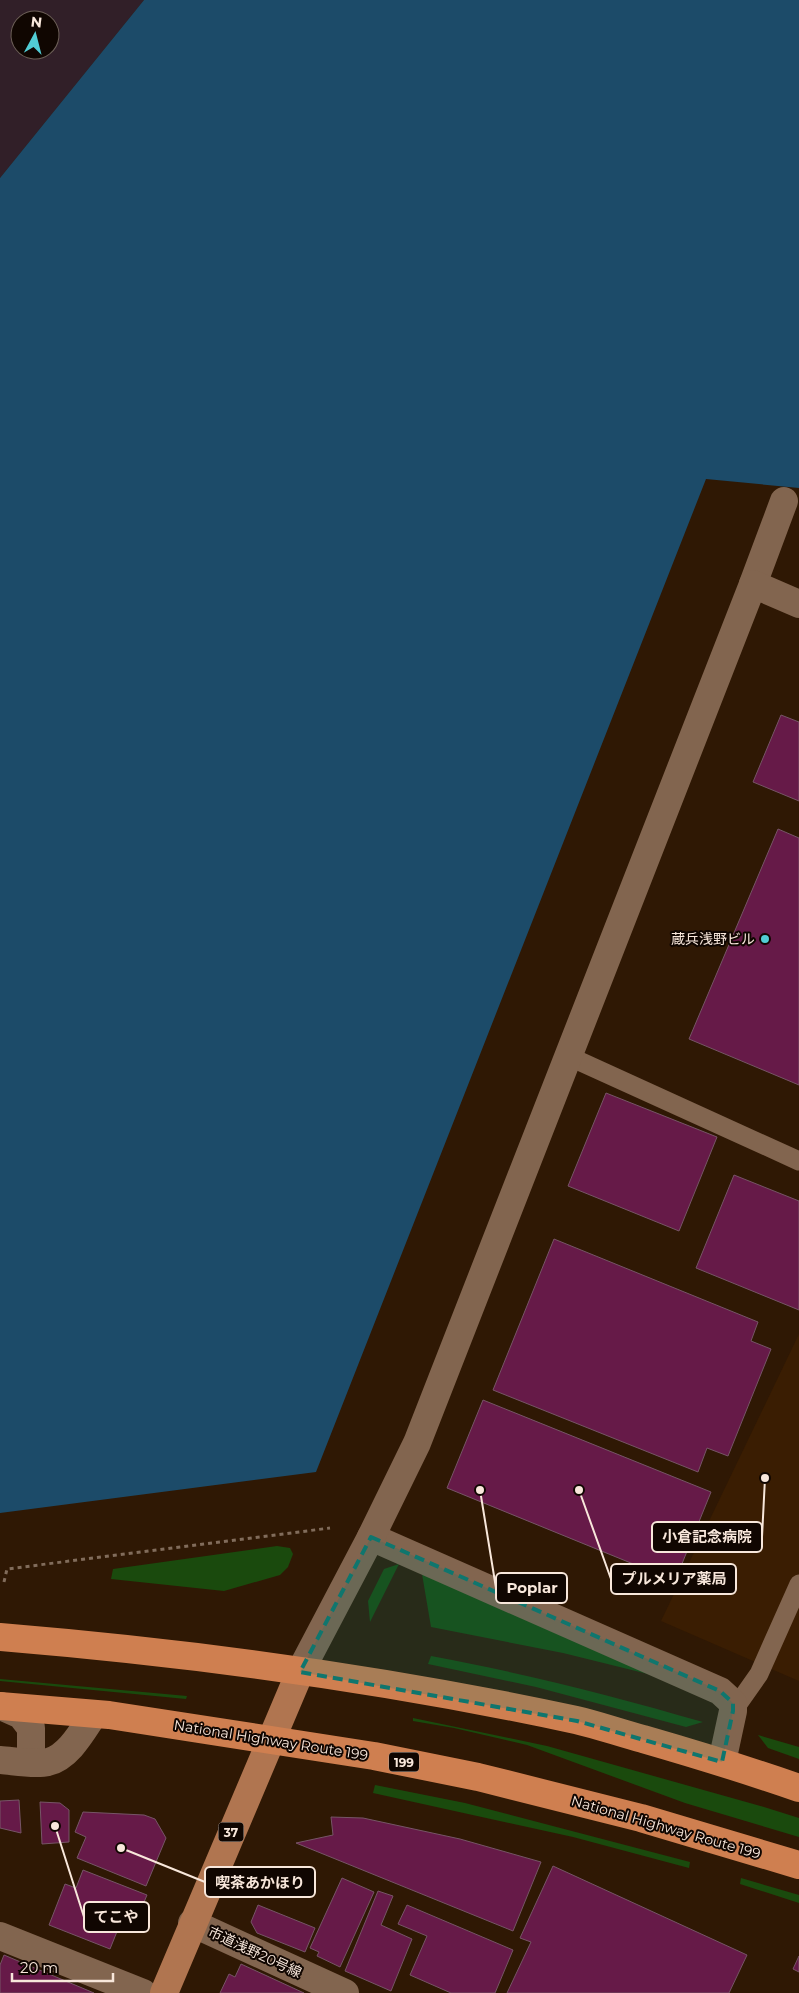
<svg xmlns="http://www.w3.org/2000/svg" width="799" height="1993" viewBox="0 0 799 1993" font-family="Montserrat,'Noto Sans JP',sans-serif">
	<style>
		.built { fill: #3a1d02 }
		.industrial { fill: #311f28; fill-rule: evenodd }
		.green { fill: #1a4a0d }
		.water { fill: #1c4b69 }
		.building { fill: #661a48; stroke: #765566 }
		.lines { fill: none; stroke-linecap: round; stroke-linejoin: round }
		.path { stroke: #816c5b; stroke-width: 3; stroke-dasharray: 4 4; stroke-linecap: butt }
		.lane { stroke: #82654f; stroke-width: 19 }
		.street { stroke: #82654f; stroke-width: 28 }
		.secondary { stroke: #82654f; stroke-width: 28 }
		.primary { stroke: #b07550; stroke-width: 28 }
		.highway { stroke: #cf7f50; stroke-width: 28 }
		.marked { fill: #0f766e; fill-opacity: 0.2; stroke: #0f766e; stroke-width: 4; stroke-dasharray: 10 6; stroke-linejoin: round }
		.poi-dot { fill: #51ccd4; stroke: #100601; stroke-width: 2 }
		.labels { text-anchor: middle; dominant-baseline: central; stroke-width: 4; stroke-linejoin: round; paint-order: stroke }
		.shield { fill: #100601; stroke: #b2a49a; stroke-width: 1 }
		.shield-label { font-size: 12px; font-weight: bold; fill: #f8e7db }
		.poi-label { font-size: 14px; fill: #f8e7db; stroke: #100601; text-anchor: end }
		.street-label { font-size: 14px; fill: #f8e7db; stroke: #100601 }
		.leader { fill: none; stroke: #f8e7db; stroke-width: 2 }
		.callout-dot { fill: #f8e7db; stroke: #100601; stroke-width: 2 }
		.callout { fill: #100601; stroke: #f8e7db; stroke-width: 2 }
		.callout-label { font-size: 15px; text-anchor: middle; font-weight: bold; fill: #f8e7db }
	</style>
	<rect width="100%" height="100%" fill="#2f1804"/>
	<polygon class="built" points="799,1334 799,1681 661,1621"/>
	<path class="industrial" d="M0,0H144L0,178ZM20,20H50V50H20Z"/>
	<g class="green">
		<polygon points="277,1546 290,1548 293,1554 288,1567 280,1575 224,1591 111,1579 113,1569"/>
		<polygon points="399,1564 370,1622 368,1601 384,1569"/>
		<polygon points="422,1574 656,1676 563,1653 431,1627"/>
		<path d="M431,1656C523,1673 613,1696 703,1722L686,1727L536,1687L428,1664Z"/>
		<polygon points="0,1679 187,1696 186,1699 0,1681"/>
		<polygon points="413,1718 547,1746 764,1807 799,1818 799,1837 685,1803 527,1745 454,1728 413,1721"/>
		<polygon points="758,1735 799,1747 799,1759 768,1748"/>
		<polygon points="375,1785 465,1803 690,1862 689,1868 573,1837 373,1793"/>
		<polygon points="741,1878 799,1895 799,1903 740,1884"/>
	</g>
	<polygon class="water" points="144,0 799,0 799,488 706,479 316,1472 0,1513 0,178"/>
	<g class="building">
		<polygon points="781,715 799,722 799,801 753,782"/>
		<polygon points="778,829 799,838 799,1085 689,1039"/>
		<polygon points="606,1093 717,1137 679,1231 568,1186"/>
		<polygon points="734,1175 799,1201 799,1310 696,1268"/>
		<polygon points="554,1239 758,1322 751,1341 771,1349 728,1456 707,1448 698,1472 493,1390"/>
		<polygon points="483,1400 711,1492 675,1581 447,1488"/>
		<polygon points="19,1800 21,1833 0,1828 0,1801"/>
		<polygon points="40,1802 60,1803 69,1810 69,1842 42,1844"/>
		<polygon points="83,1812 144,1815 155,1819 166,1838 146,1886 77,1858 86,1837 75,1832"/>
		<polygon points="331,1817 363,1818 460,1839 541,1862 513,1931 296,1843 333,1835"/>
		<polygon points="553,1866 747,1955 729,1993 507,1993 531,1942 520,1938"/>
		<polygon points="83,1870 147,1895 139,1914 126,1909 110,1949 49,1925 65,1884 76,1888"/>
		<polygon points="342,1878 374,1892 340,1967 317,1956 319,1952 310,1948"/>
		<polygon points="378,1891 393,1896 381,1925 412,1939 391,1991 345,1971"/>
		<polygon points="258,1905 315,1928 305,1952 257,1933 251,1922"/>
		<polygon points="407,1905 513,1950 495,1993 451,1993 410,1975 427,1936 398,1924"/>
		<polygon points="4,1955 94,1993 0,1993 0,1965"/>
		<polygon points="799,1956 799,1972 793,1969"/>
		<polygon points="241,1964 304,1993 220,1993 229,1974 235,1977"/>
	</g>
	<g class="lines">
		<polyline class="path" points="4,1582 7,1569 330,1528"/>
		<g class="lane">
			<polyline points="568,1056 799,1161"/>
			<polyline points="733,1711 759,1674 799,1584"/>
		</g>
		<g class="street">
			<polyline points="371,1537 720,1691 733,1703 733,1711 722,1762"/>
			<polyline points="1,1706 21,1715 31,1728 31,1751 27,1762"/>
			<path d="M0,1760C14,1761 34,1765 48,1762C69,1757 83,1730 94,1714"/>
			<polyline points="192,1923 345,1993"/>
			<polyline points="0,1936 143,1993"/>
		</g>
		<g class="secondary">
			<polyline points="753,584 784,501"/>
			<polyline points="300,1672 371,1537 417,1443 753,584 799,604"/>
		</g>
		<polyline class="primary" points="164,1993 300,1672"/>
		<g class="highway">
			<path d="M0,1637C193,1653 386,1679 576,1720C598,1725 620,1733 643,1739C695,1754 747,1770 799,1788"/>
			<polyline points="0,1706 109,1715 374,1756 478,1777 641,1818 799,1865"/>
		</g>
	</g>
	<path class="marked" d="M371,1537L720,1691L733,1703V1711L722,1762L577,1721L300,1672Z"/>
	<circle class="poi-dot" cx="765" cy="939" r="5"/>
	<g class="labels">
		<g class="shield">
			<rect x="389" y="1752.5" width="30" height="19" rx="4"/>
			<rect x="218.5" y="1822.5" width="25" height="19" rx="4"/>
		</g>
		<g class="shield-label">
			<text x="404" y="1762">199</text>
			<text x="231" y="1832">37</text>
		</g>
		<g class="poi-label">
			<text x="755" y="939">蔵兵浅野ビル</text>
		</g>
		<g class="street-label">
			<text transform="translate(271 1740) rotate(9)">National Highway Route 199</text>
			<text transform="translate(666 1827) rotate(16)">National Highway Route 199</text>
			<text transform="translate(255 1952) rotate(25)">市道浅野20号線</text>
		</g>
	</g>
	<path class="leader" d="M765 1478L762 1537M579 1490L611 1579M480 1490L496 1588M121 1848L205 1882M55 1826L84 1917"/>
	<g class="callout-dot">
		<circle cx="765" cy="1478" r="5"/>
		<circle cx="579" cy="1490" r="5"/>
		<circle cx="480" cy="1490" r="5"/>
		<circle cx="121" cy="1848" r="5"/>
		<circle cx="55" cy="1826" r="5"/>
	</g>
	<g class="callout">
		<rect x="652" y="1522" width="110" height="30" rx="5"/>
		<rect x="611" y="1564" width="125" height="30" rx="5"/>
		<rect x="496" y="1573" width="71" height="30" rx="5"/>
		<rect x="205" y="1867" width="110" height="30" rx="5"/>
		<rect x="84" y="1902" width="65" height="30" rx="5"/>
	</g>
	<g class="callout-label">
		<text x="707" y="1542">小倉記念病院</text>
		<text x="674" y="1584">プルメリア薬局</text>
		<text x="532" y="1593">Poplar</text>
		<text x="260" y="1888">喫茶あかほり</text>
		<text x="116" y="1922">てこや</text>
	</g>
	<g transform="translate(35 35) rotate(7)"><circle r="24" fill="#100601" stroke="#6d6058"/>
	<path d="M0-4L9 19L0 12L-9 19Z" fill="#51ccd4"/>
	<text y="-8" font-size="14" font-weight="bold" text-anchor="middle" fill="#f8e7db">N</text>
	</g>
	<path d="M12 1973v8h101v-8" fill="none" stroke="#f8e7db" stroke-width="2.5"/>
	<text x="20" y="1973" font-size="15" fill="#f8e7db" stroke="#100601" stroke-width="4" paint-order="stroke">20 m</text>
</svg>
